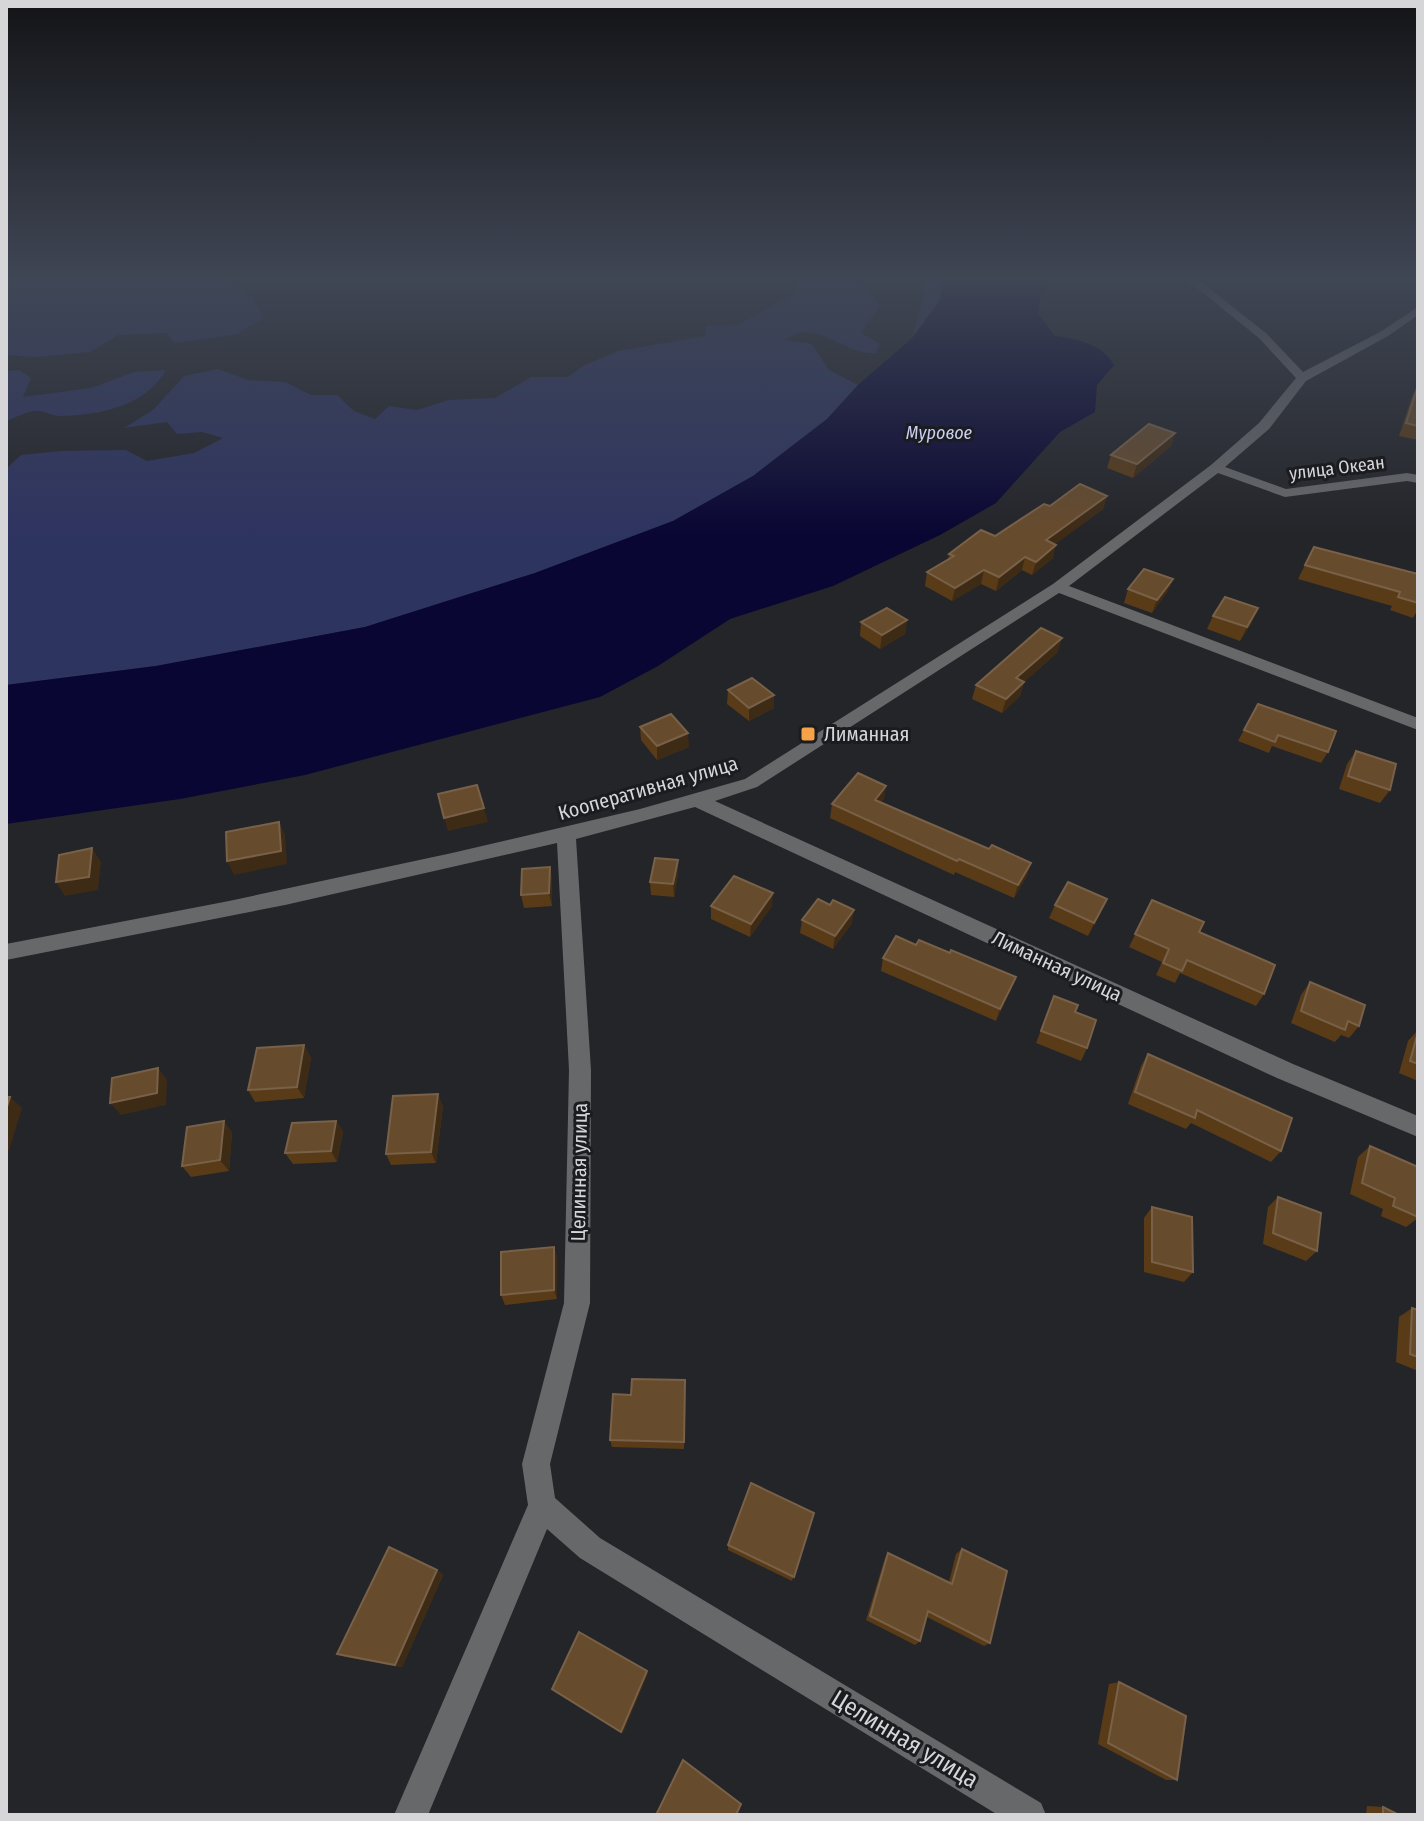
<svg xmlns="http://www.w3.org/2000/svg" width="1424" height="1821" viewBox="0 0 1424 1821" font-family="'Fira Sans Condensed',sans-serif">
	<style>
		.green { fill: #2e3460 }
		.water { fill: #090633 }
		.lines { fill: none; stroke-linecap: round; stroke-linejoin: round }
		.minor { fill: #67686a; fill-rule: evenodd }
		.wall { fill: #593b18 }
		.shaded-wall { fill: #3e2b16 }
		.building { fill: #674b2d; stroke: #786148; stroke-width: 2 }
		.poi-dot { fill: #f6a248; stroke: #1b1c20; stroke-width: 3 }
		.labels { text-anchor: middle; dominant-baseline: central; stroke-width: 6; stroke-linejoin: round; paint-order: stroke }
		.far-water-label { font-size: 18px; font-style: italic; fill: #c9d0f1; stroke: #1b1c20 }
		.far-street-label { font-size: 18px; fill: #d6d6d9; stroke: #1b1c20 }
		.poi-label { font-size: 20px; fill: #d6d6d9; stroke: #1b1c20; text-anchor: start }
		.street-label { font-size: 20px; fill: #d6d6d9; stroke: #1b1c20 }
		.near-street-label { font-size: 24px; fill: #d6d6d9; stroke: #1b1c20 }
	</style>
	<rect width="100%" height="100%" fill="#242529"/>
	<g class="green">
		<polygon points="6,280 238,280 234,282 253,298 264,318 237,334 175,343 167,333 118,335 90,352 36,357 6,355"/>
		<path d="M793,280H859L880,305L861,333L880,344L876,353C843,356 816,315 785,340L812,344L829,370L858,385L827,419L753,476L673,521L535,573L365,627L156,666L6,685V469L21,455L60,451L126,450L147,461L194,453L223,438L202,432L177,434L167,422L124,428L153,410L184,376L218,369L248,380L285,382L311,395H337L354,411L375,419L389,406L417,410L449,400L495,398L531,377H568L583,366L618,351L705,336L706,326L738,325L796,293Z"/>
		<polygon points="921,280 944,280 939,302 912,338 924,295"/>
		<path d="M19,370L31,378L23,397L91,388L134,372L166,370C146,406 100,415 61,416C52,416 44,410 36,411C27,411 15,418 6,421V371Z"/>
	</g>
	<path class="water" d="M944,280H1052L1041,295L1038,313L1054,335C1079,340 1101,343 1114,365L1097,385L1095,412L1060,432L996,503L940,535L833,586L730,619L658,666L600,697L305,775L180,799L6,824V685L156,666L365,627L535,573L673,521L753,476L827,419L858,385L912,338L939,302Z"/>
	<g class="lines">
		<polygon class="minor" points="1187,280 1199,280 1267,334 1303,372 1380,332 1418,307 1418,315 1388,336 1306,381 1269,429 1225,467 1286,489 1407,473 1418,475 1418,483 1407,481 1285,497 1218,473 1069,586 1418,718 1418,730 1059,593 757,787 715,801 1293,1064 1418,1116 1418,1137 1277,1078 695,807 576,839 591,1070 590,1303 550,1464 555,1498 600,1538 1041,1803 1046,1815 998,1815 580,1558 547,1529 428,1815 394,1815 528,1505 522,1464 564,1303 569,1070 557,843 285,905 6,960 6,944 229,901 452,853 640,809 745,779 1053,584 1211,465 1259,423 1296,378 1259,338"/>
	</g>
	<g class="wall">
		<polygon points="1418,385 1418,440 1399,436 1412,397"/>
		<polygon points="1175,433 1171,446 1133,478 1107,468 1111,455"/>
		<polygon points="1107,496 1103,509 1055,544 1053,558 1032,575 1022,570 996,591 981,584 952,601 925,586 927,572 948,560 949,554 995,536 1050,506"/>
		<polygon points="1314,547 1418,574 1418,609 1413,618 1390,610 1392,606 1298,579"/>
		<polygon points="1173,579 1167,592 1152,613 1124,603 1128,589"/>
		<polygon points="1213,616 1252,622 1240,641 1207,629"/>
		<polygon points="907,620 905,634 880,649 860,636 861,622"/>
		<polygon points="1058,652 1024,682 1020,696 1002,713 972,699 976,685"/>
		<polygon points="728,690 774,695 774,708 749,721 727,704"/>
		<polygon points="1258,704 1328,752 1321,763 1272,746 1269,753 1238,741"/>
		<polygon points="640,727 689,747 657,760 641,740"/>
		<polygon points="1356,751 1390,790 1380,803 1339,789 1347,764"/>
		<polygon points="884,799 881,802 1027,876 1014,898 955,872 954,875 830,818 832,804"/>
		<polygon points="678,860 678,874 674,897 651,895 650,882"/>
		<polygon points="550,867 552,880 552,906 524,908 521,895"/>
		<polygon points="1152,900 1199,932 1264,994 1256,1006 1180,973 1175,983 1156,975 1162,962 1129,947"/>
		<polygon points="1055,905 1101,912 1088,936 1049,918"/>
		<polygon points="711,906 772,906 750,937 711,919"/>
		<polygon points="802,920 852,923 833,949 800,933"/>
		<polygon points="916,945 1016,977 996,1021 881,971 883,958"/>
		<polygon points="1310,982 1359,1026 1349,1038 1341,1035 1335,1042 1291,1023 1301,995"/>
		<polygon points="1054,996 1075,1012 1087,1048 1081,1061 1036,1043"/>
		<polygon points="1418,1030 1418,1081 1399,1073 1408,1041"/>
		<polygon points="1148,1054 1281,1151 1271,1162 1191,1123 1186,1129 1128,1104 1141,1066"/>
		<polygon points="311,1057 304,1098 255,1102 248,1090"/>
		<polygon points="443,1106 436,1163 391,1165 386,1154"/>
		<polygon points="336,1121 343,1132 337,1162 293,1164 285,1153"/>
		<polygon points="232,1132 229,1171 191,1177 182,1166"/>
		<polygon points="1370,1146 1418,1167 1418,1218 1406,1227 1381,1216 1383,1209 1350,1194 1358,1157"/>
		<polygon points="1278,1197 1317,1251 1306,1261 1263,1244 1268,1207"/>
		<polygon points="1152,1207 1193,1272 1184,1282 1144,1272 1144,1218"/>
		<polygon points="554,1247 557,1257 557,1299 505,1305 501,1295"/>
		<polygon points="1412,1308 1418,1310 1418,1371 1396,1362 1399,1317"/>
		<polygon points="685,1380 684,1449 612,1447 610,1440 631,1395"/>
		<polygon points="814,1513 792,1581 728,1550 728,1545"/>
		<polygon points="962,1549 990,1643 984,1646 927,1617 920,1641 915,1645 866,1620 885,1558 888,1553 949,1582 956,1554"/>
		<polygon points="437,1570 443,1575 402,1667 346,1657 337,1654"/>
		<polygon points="1119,1682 1177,1780 1166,1780 1098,1744 1109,1684"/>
		<polygon points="1367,1806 1383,1807 1399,1815 1366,1815"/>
	</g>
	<g class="shaded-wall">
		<polygon points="1175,433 1171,446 1133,478 1137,464"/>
		<polygon points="1107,496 1103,509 1042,554 1046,540"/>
		<polygon points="1056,545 1053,558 1032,575 1036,562"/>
		<polygon points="1025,557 1022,570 996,591 999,577"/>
		<polygon points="984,570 981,584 952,601 955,588"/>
		<polygon points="1173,579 1167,592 1152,613 1157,600"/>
		<polygon points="1258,608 1252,622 1240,641 1247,627"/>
		<polygon points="907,620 905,634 880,649 882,635"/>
		<polygon points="1062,638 1058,652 1024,682 1020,696 1002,713 1006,699 1016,678"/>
		<polygon points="774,695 774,708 749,721 749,708"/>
		<polygon points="688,733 689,747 657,760 657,746"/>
		<polygon points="886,786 884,799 873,813 875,800"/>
		<polygon points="484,808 488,822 448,831 444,818"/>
		<polygon points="279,822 285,835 287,864 234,875 227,861"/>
		<polygon points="92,848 101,862 98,890 65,896 56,882"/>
		<polygon points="678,860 678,874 674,897 673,884"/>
		<polygon points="1031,863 1027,876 1014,898 1018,885"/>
		<polygon points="550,867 552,880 552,906 549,893"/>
		<polygon points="773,893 772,906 750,937 751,924"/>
		<polygon points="1107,899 1101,912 1088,936 1094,923"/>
		<polygon points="854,910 852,923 833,949 835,936"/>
		<polygon points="1016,977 1011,990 996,1021 1000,1009"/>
		<polygon points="304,1045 311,1057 304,1098 297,1087"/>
		<polygon points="158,1068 167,1080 166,1105 121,1115 110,1103"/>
		<polygon points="438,1094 443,1106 436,1163 431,1152"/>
		<polygon points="10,1097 22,1108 9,1151 6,1148 6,1110"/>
		<polygon points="224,1121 232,1132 229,1171 220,1160"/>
		<polygon points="336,1121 343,1132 337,1162 331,1151"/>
		<polygon points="554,1247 557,1257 557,1299 554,1290"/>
		<polygon points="437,1570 443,1575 402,1667 395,1665"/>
		<polygon points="647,1671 648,1674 623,1733 621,1732"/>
	</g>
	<g class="building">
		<polygon points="1418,385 1418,426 1406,423"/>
		<polygon points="1149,424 1175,433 1137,464 1111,455"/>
		<polygon points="1080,484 1107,496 1046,540 1056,545 1036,562 1025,557 999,577 984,570 955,588 927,572 954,556 949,554 981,530 995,536 1044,504 1050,506"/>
		<polygon points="1314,547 1418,574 1418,603 1398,597 1400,592 1305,565"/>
		<polygon points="1144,569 1173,579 1157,600 1128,589"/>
		<polygon points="1225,597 1258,608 1247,627 1213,616"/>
		<polygon points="887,608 907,620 882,635 861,622"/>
		<polygon points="1041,628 1062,638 1016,678 1024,682 1006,699 976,685"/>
		<polygon points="752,678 774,695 749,708 728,690"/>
		<polygon points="1258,704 1336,731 1328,752 1278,735 1275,742 1244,730"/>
		<polygon points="671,714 688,733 657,746 640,727"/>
		<polygon points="1356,751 1396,764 1390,790 1348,776"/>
		<polygon points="858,773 886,786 875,800 989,849 992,845 1031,863 1018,885 959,859 957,861 832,804"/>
		<polygon points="477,785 484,808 444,818 438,794"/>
		<polygon points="279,822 281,851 227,861 226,832"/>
		<polygon points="92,848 89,877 56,882 59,855"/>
		<polygon points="655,858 678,860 673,884 650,882"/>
		<polygon points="550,867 549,893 521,895 522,869"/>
		<polygon points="734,876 773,893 751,924 711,906"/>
		<polygon points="1068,882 1107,899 1094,923 1055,905"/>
		<polygon points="818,899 830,905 833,900 854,910 835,936 802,920"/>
		<polygon points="1152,900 1204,922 1199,932 1275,965 1264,994 1187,960 1182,971 1163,963 1169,949 1135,934"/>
		<polygon points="896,936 916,945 919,940 950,953 951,950 1016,977 1000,1009 883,958"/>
		<polygon points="1310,982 1365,1005 1359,1026 1348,1021 1345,1030 1301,1011"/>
		<polygon points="1054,996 1078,1005 1075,1012 1096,1020 1087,1048 1041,1031"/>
		<polygon points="1418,1032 1418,1064 1410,1061"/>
		<polygon points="304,1045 297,1087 248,1090 257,1048"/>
		<polygon points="1148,1054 1292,1118 1281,1151 1197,1110 1195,1118 1135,1092"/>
		<polygon points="158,1068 157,1093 110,1103 112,1078"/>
		<polygon points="438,1094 431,1152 386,1154 393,1096"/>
		<polygon points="6,1097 10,1097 6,1110"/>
		<polygon points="224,1121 220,1160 182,1166 187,1127"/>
		<polygon points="336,1121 331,1151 285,1153 292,1123"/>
		<polygon points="1370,1146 1418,1167 1418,1217 1393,1206 1395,1198 1362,1183"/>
		<polygon points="1278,1197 1321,1213 1317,1251 1273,1233"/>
		<polygon points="1152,1207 1192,1217 1193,1272 1152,1262"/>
		<polygon points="554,1247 554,1290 501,1295 501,1252"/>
		<polygon points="1412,1308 1418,1310 1418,1357 1410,1354"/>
		<polygon points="632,1379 685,1380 684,1442 610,1440 613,1394 631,1395"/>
		<polygon points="751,1483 814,1513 794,1577 728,1545"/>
		<polygon points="389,1547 437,1570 395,1665 337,1654"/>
		<polygon points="962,1549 1007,1571 990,1643 928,1611 920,1641 870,1616 888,1553 952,1584"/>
		<polygon points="579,1632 647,1671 621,1732 552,1689"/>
		<polygon points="1119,1682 1186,1716 1177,1780 1108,1743"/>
		<polygon points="683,1760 741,1804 736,1815 656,1815"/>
		<polygon points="1383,1807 1399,1815 1383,1815"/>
	</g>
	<linearGradient id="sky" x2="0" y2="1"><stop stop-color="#141417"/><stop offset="0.52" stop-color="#3f4654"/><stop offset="1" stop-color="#3f4654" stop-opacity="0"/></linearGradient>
	<rect width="1424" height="535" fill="url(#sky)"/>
	<rect class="poi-dot" x="800" y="726" width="16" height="16" rx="4"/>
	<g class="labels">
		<g class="far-water-label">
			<text x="939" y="433">Муровое</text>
		</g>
		<g class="far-street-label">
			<text transform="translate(1337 468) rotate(-7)">улица Океан</text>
		</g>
		<g class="poi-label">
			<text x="824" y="734">Лиманная</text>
		</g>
		<g class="street-label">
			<text transform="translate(648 788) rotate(-16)">Кооперативная улица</text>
			<text transform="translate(1057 966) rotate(25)">Лиманная улица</text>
			<text transform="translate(579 1172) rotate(-89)">Целинная улица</text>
		</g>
		<g class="near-street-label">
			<text transform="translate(905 1739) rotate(31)">Целинная улица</text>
		</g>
	</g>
	<rect width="1424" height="1821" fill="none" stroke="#d6d6d9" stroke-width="16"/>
</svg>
